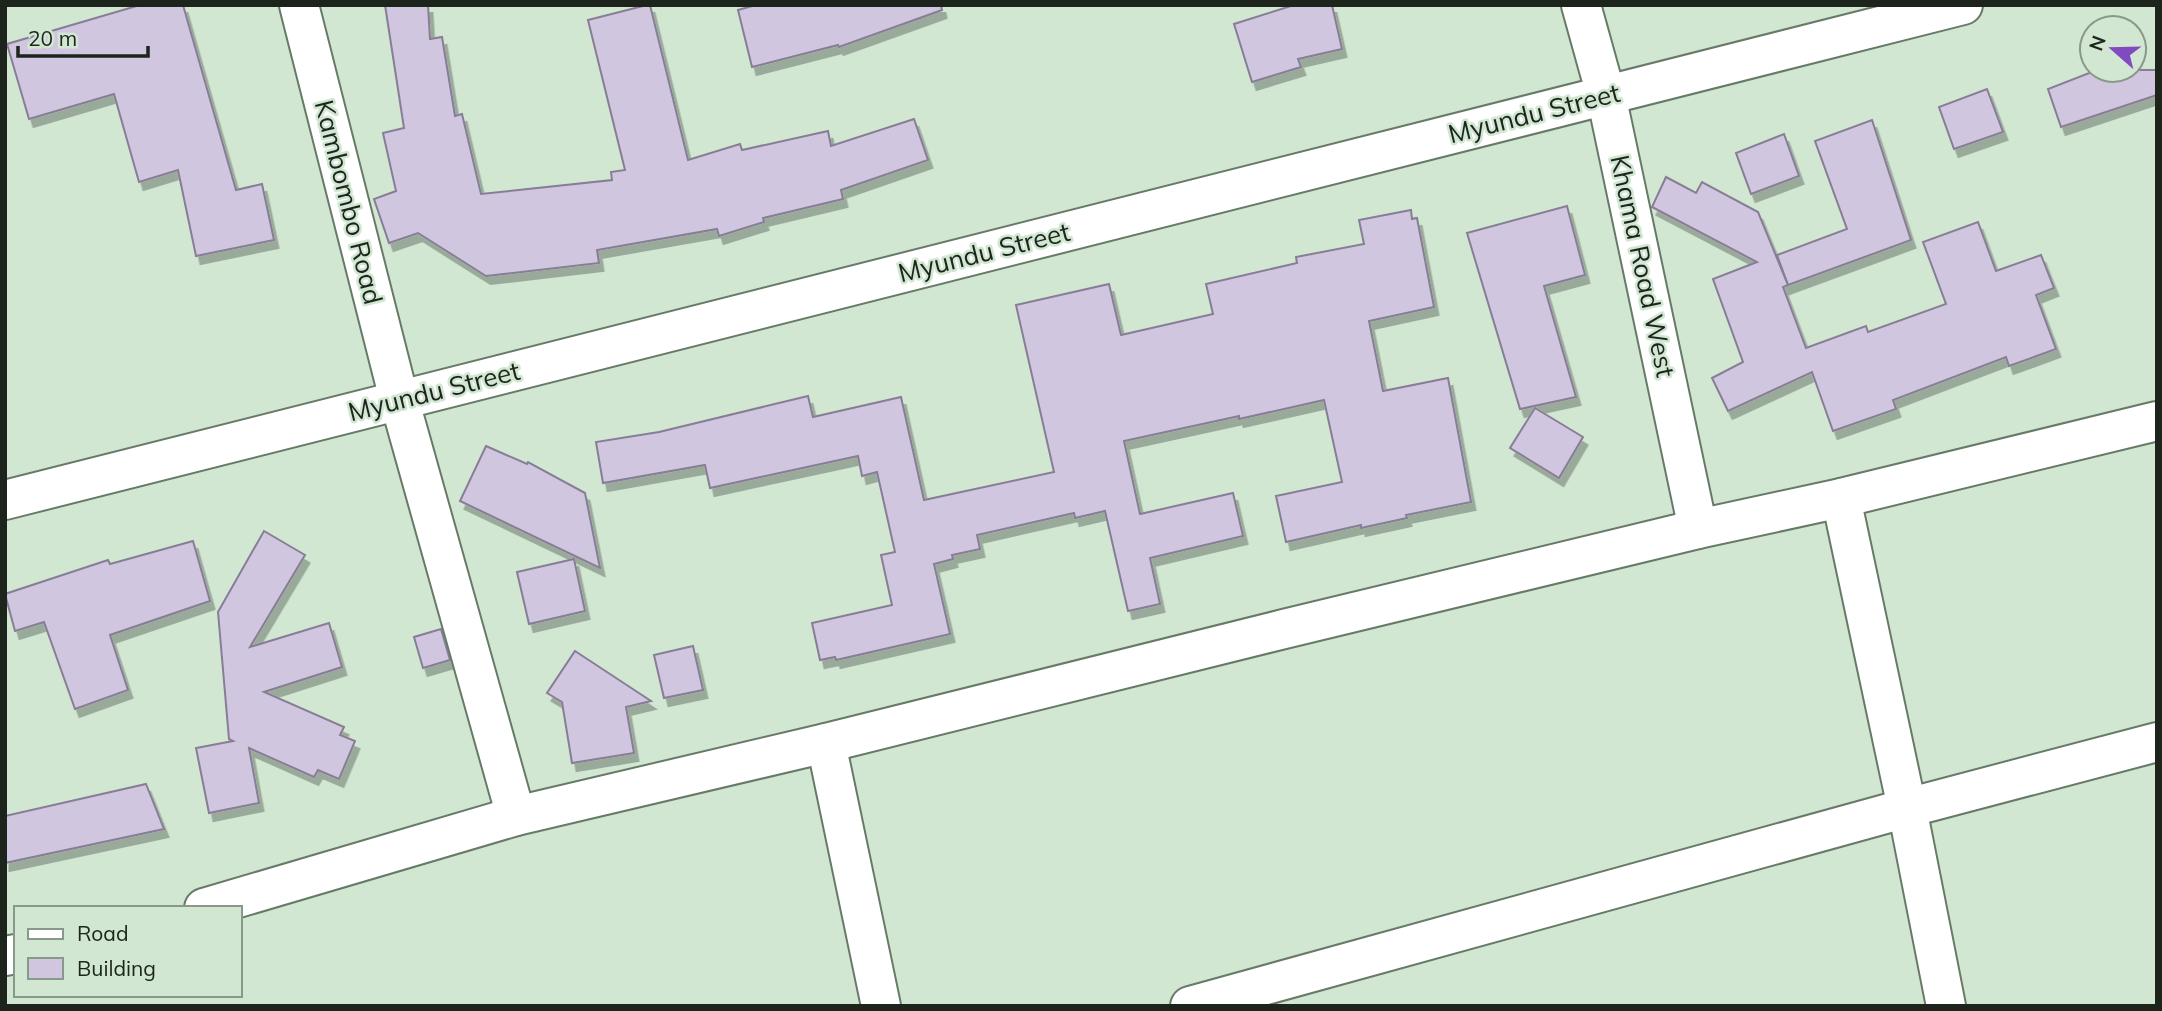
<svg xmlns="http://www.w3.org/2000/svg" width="2162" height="1011" viewBox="0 0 2162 1011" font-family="Mulish,sans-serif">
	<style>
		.building { fill: #d0c6e0; stroke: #877e95; stroke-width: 2; filter: url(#shadow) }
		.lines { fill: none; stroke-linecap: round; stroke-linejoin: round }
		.street-casing { stroke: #677a68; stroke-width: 42 }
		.secondary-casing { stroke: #677a68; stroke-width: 42 }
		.street { stroke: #fff; stroke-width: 38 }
		.secondary { stroke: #fff; stroke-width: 38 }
		.labels { text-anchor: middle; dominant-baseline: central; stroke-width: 5; stroke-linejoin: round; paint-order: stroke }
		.street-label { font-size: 26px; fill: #1c241c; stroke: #d1e7d2 }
	</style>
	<defs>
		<filter id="shadow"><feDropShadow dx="4.5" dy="8" stdDeviation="0" flood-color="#0004"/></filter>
	</defs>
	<rect width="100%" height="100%" fill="#d1e7d2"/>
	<g class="building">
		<polygon points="140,5 183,5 236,190 262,184 274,240 196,256 178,170 139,182 114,94 29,119 7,44"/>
		<polygon points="385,5 428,5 430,39 442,37 455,116 462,114 481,194 612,180 611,172 625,170 588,20 647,5 650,5 688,160 740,144 742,150 828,131 831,146 914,119 928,160 841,190 843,199 763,218 764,222 719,236 717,229 597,250 599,263 486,276 418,233 389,243 374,199 396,191 383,133 404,128"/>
		<polygon points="756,5 941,5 942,10 839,47 838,45 752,67 738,10"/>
		<polygon points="1294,5 1332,5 1342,49 1298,59 1301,67 1252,82 1234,24"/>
		<polygon points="2097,70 2157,70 2157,95 2061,127 2048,89"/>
		<polygon points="1987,89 2003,132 1954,149 1939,107"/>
		<polygon points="1872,120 1911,240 1788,285 1777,255 1847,229 1815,141"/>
		<polygon points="1784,134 1799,176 1751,194 1736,153"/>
		<polygon points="1666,177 1696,193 1702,182 1758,212 1788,285 1783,287 1806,348 1866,326 1868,332 1946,304 1923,242 1978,222 1996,271 2041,255 2054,288 2036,295 2056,349 2009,366 2006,357 1893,400 1896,409 1833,431 1812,372 1728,411 1712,378 1743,362 1713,279 1757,262 1652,207"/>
		<polygon points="1567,206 1585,275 1544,286 1576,397 1520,409 1467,233"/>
		<polygon points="1411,210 1412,219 1417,218 1434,307 1369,321 1383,391 1448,378 1471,502 1406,515 1407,518 1361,528 1361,525 1286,542 1276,496 1342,482 1324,400 1239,419 1239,416 1124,441 1140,514 1233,493 1243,536 1150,558 1160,604 1128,611 1105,511 1075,518 1074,513 977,535 980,549 952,555 953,559 934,564 950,634 836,660 835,657 820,660 812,623 892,605 881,555 895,552 877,472 862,476 858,456 710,488 705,465 603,483 596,442 659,432 808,396 813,417 901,397 924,500 1054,472 1016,305 1109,284 1121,335 1213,314 1206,284 1297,263 1296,257 1364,244 1359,220"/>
		<polygon points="1535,408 1583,437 1559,478 1510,448"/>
		<polygon points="486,446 527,464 528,462 585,493 600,568 460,501"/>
		<polygon points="264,531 305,555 250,647 329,623 342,667 264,692 344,727 340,735 355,741 339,779 318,770 314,777 249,748 259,803 209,813 196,748 233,741 229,739 218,612"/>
		<polygon points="193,541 210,601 110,635 128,690 75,709 44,622 15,631 5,594 108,560 110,564"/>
		<polygon points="574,559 585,611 529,624 517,572"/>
		<polygon points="441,629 450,660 423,668 414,637"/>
		<polygon points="693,646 703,690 664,698 654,655"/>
		<polygon points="575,651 651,701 626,707 634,753 572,763 562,702 547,693"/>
		<polygon points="146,784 164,829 5,863 5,816"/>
	</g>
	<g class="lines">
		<g class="street-casing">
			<g id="street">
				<polyline points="299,5 399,399 516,816"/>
				<polyline points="1581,5 1606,95 1698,529"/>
				<polyline points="1841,498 1907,808 1946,1006"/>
				<polyline points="826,743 881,1006"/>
				<polyline points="204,908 516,816 826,743 1284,629 1698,529 1841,498 2157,421"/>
				<polyline points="5,956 16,954"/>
				<polyline points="1190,1006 1907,808 2157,742"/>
			</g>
		</g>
		<g class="secondary-casing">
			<polyline id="secondary" points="5,500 1963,5"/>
		</g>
		<use href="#street" class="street"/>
		<use href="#secondary" class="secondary"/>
	</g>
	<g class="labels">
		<g class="street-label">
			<text transform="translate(1534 113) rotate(-14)">Myundu Street</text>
			<text transform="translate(349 202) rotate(76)">Kambombo Road</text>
			<text transform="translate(984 252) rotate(-14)">Myundu Street</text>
			<text transform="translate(1643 266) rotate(78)">Khama Road West</text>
			<text transform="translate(434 391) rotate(-14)">Myundu Street</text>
		</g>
	</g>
	<rect width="2162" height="1011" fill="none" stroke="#1c241c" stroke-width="14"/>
	<rect x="14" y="906" width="228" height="91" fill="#d1e7d2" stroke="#899989" stroke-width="2"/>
	<rect x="28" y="929" width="35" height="10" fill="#ffffff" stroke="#899989" stroke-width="2"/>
	<text x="77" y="941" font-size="21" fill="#1c241c">Road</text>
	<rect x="28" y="958" width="35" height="21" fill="#d0c6e0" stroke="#899989" stroke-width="2"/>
	<text x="77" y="976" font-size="21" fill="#1c241c">Building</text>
	<g transform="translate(2113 49) rotate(290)"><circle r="33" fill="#d1e7d2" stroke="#899989" stroke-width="2"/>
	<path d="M0-5L12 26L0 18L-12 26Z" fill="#824ac1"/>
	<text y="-10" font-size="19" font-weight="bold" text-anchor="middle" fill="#1c241c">N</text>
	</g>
	<path d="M18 46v10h130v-10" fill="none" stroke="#1c241c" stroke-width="3.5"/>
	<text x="28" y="46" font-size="21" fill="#1c241c" stroke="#d1e7d2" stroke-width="5" paint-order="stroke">20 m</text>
</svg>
